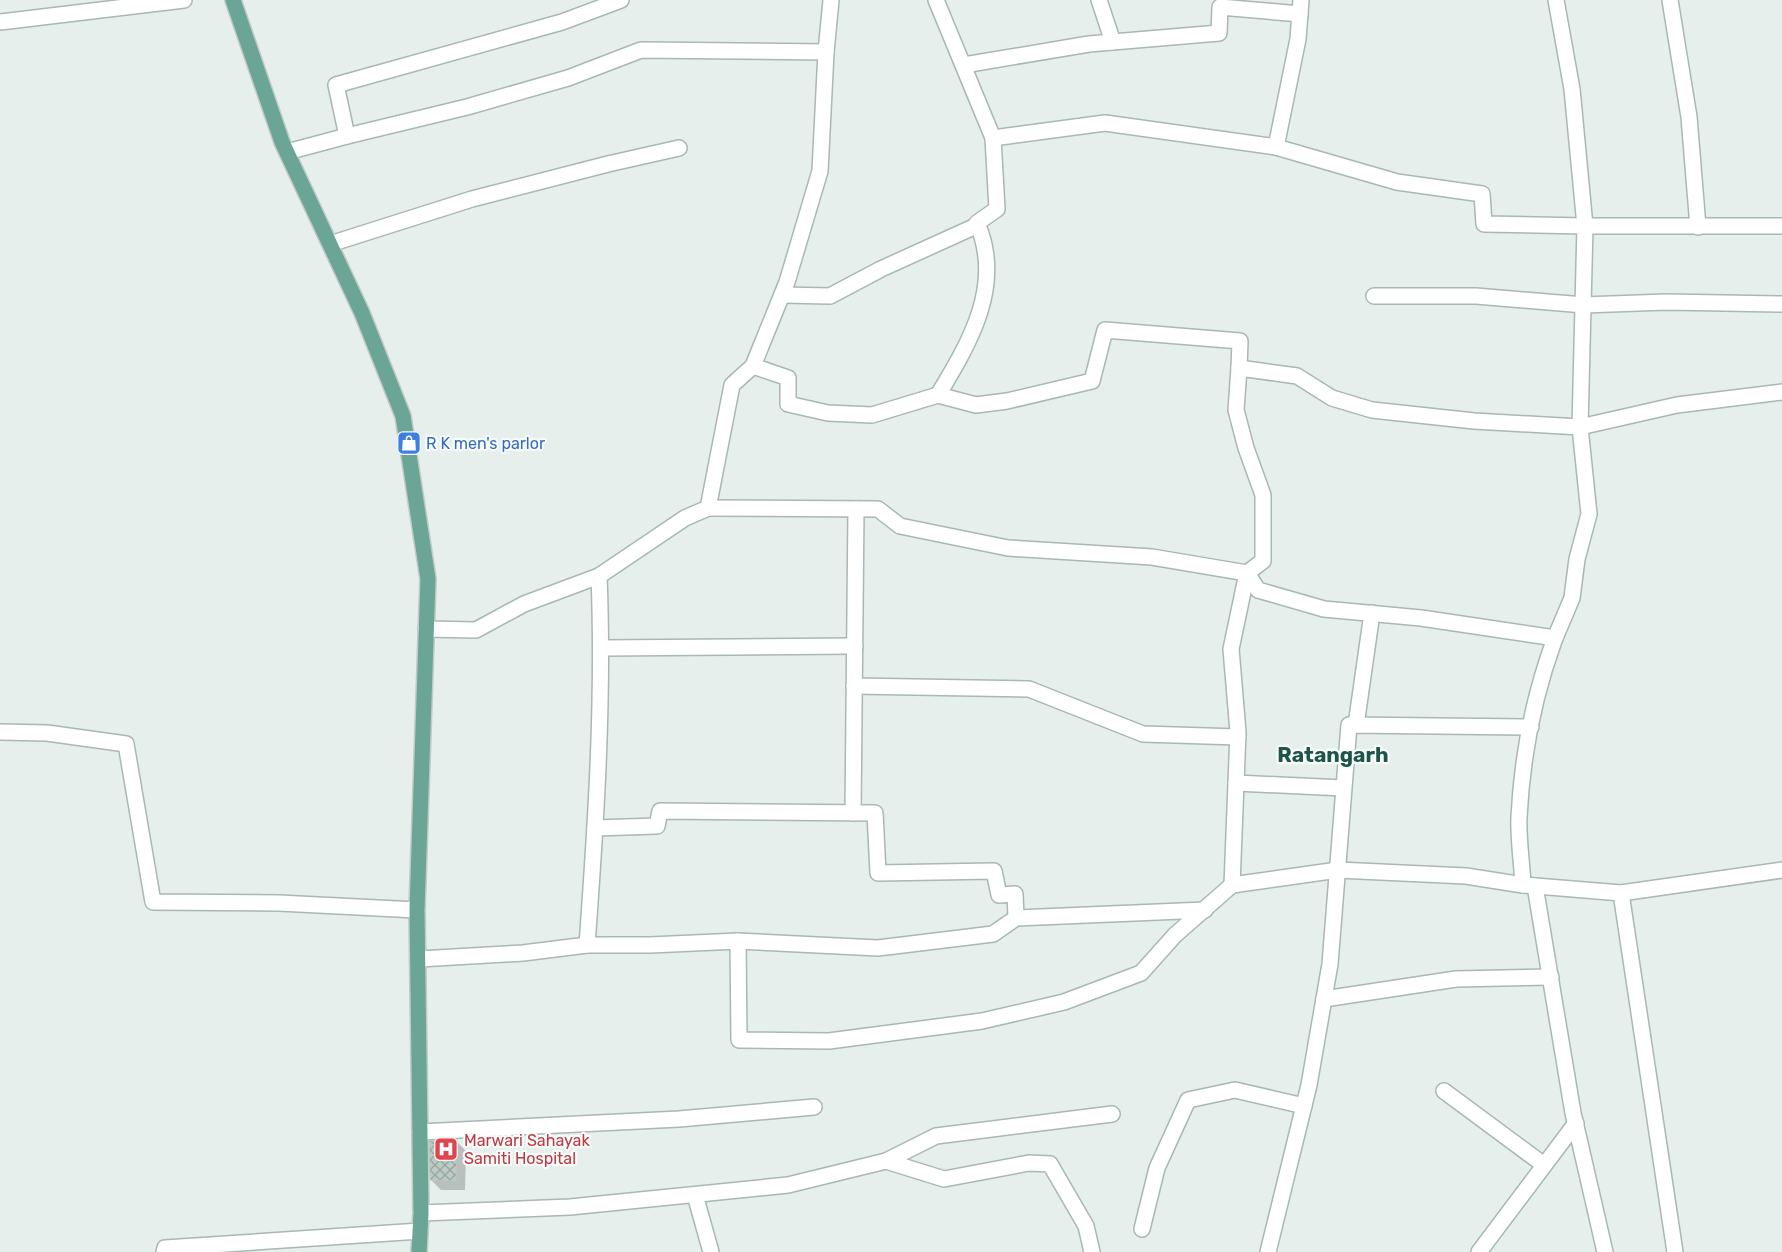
<svg xmlns="http://www.w3.org/2000/svg" width="1782" height="1252" viewBox="0 0 1782 1252" font-family="Rubik,sans-serif">
	<style>
		.shadow { fill: #0003 }
		.building { fill: url(#building-cross-hatch); stroke: #b8c9c2 }
		.lines { fill: none; stroke-linecap: round; stroke-linejoin: round }
		.minor-casing { stroke: #a8b8b2; stroke-width: 18 }
		.major-casing { stroke: #c2cac8; stroke-width: 18 }
		.minor { stroke: #fff; stroke-width: 15 }
		.major { stroke: #6aa596; stroke-width: 15 }
		.labels { text-anchor: middle; dominant-baseline: central; stroke-width: 4.5; stroke-linejoin: round; paint-order: stroke }
		.shop-label { font-size: 16px; fill: #366cbe; stroke: #f7fbf9; text-anchor: start }
		.health-label { font-size: 16px; fill: #be3a42; stroke: #f7fbf9; text-anchor: start }
		.district-label { font-size: 21px; font-weight: bold; fill: #1f5548; stroke: #f7fbf9 }
	</style>
	<defs>
		<pattern id="building-cross-hatch" width="8" height="8" patternUnits="userSpaceOnUse" patternTransform="scale(1.25)"><rect width="8" height="8" fill="#bbcac4"/><path d="M0 0l8 8M0 8l8-8" fill="none" stroke="#98a6a0"/></pattern>
	</defs>
	<rect width="100%" height="100%" fill="#e6efeb"/>
	<polygon class="shadow" points="456,1141 466,1151 465,1190 441,1190 431,1180"/>
	<polygon class="building" points="457,1140 456,1181 430,1180 429,1141"/>
	<g class="lines">
		<g class="minor-casing">
			<g id="minor">
				<polyline points="936,0 993,138 1105,123 1276,147 1397,182 1482,194 1484,224 1585,226 1580,427 1677,405 1782,392"/>
				<polyline points="1099,0 1113,42"/>
				<polyline points="1556,0 1572,89 1585,226 1782,226"/>
				<polyline points="1670,0 1689,117 1698,227"/>
				<polyline points="0,22 184,0"/>
				<polyline points="964,65 1089,44 1219,33 1220,7 1300,14"/>
				<polyline points="347,136 467,107 568,78 641,50 826,52 831,0"/>
				<polyline points="1276,147 1298,39 1301,0"/>
				<polyline points="287,152 347,136 336,85 562,22 621,0"/>
				<polyline points="330,244 472,199 608,164 679,148"/>
				<polyline points="782,295 830,296 881,269 978,225"/>
				<polyline points="1374,296 1476,296 1584,305 1666,302 1782,304"/>
				<path d="M1239,368L1236,410L1246,448L1263,495V561L1247,573L1231,649L1238,732L1232,885L1338,870L1466,876L1523,885C1522,863 1518,839 1519,817C1522,757 1534,695 1555,638"/>
				<path d="M938,395C970,342 1004,285 977,223L997,209L993,138"/>
				<polyline points="708,508 878,509 900,526 1008,548 1152,557 1247,573 1258,590 1324,609 1421,618 1555,638 1572,598 1577,559 1589,514 1580,427 1474,421 1372,410 1332,398 1297,376 1239,368 1240,341 1105,330 1092,381 1007,401 976,405 938,395 872,415 828,413 788,404 788,378 753,366"/>
				<polyline points="426,629 476,630 524,604 599,576 685,518 708,508 732,385 753,366 787,282 820,171 826,52"/>
				<polyline points="602,648 855,646"/>
				<polyline points="854,686 1029,689 1143,734 1238,737"/>
				<polyline points="1356,725 1372,613"/>
				<polyline points="0,732 47,733 126,744 153,902 279,903 417,910"/>
				<polyline points="1236,783 1343,788"/>
				<polyline points="853,813 856,509"/>
				<polyline points="595,828 657,826 660,811 875,813 878,873 994,871 999,895 1015,894 1016,918"/>
				<polyline points="1523,885 1621,893 1675,1252"/>
				<polyline points="1535,886 1573,1113 1605,1252"/>
				<polyline points="1621,893 1782,870"/>
				<polyline points="738,941 878,948 993,934 1016,918 1205,910"/>
				<path d="M587,945C596,822 604,699 599,576"/>
				<polyline points="419,959 523,953 587,945 650,945 738,941 739,1040 829,1041 982,1021 1064,1002 1141,973 1175,935 1232,885"/>
				<polyline points="1324,999 1456,979 1551,977"/>
				<polyline points="1444,1091 1544,1165"/>
				<polyline points="420,1132 679,1119 814,1107"/>
				<polyline points="886,1161 936,1136 1112,1114"/>
				<polyline points="695,1195 711,1252"/>
				<polyline points="421,1213 570,1207 788,1185 886,1161 944,1179 1029,1163 1050,1164 1086,1226 1092,1252"/>
				<polyline points="1142,1229 1157,1168 1188,1100 1235,1090 1304,1106"/>
				<polyline points="164,1252 165,1248 420,1231"/>
				<polyline points="1268,1252 1309,1085 1330,964 1349,725 1531,727"/>
				<polyline points="1479,1252 1576,1123"/>
			</g>
		</g>
		<g class="major-casing">
			<polyline id="major" points="233,0 282,142 362,313 403,416 428,579 417,910 421,1213 419,1252"/>
		</g>
		<use href="#minor" class="minor"/>
		<use href="#major" class="major"/>
	</g>
	<defs>
		<g id="shop-square" transform="scale(1.25)"><rect x="-9" y="-9" width="18" height="18" rx="4" fill="#3f7fe0" stroke="#f7fbf9"/><path d="M-5-2.5h2.3a2.7 3.5 0 0 1 5.4 0H5L5.5 6h-11ZM-1.5-2.5h3a1.5 2.3 0 0 0-3 0Z" fill="#fff"/></g>
		<g id="hospital-square" transform="scale(1.25)"><rect x="-9" y="-9" width="18" height="18" rx="4" fill="#e0444e" stroke="#f7fbf9"/><path d="M-5-5h3v3.5h4V-5h3V5h-3V1.5h-4V5h-3Z" fill="#fff"/></g>
	</defs>
	<g fill-rule="evenodd">
		<use href="#shop-square" x="409" y="443"/>
		<use href="#hospital-square" x="446" y="1149"/>
	</g>
	<g class="labels">
		<g class="shop-label">
			<text x="426" y="443">R K men's parlor</text>
		</g>
		<g class="health-label">
			<text x="464" y="1140">Marwari Sahayak<tspan x="464" dy="18">Samiti Hospital</tspan></text>
		</g>
		<g class="district-label">
			<text x="1333" y="754">Ratangarh</text>
		</g>
	</g>
</svg>
